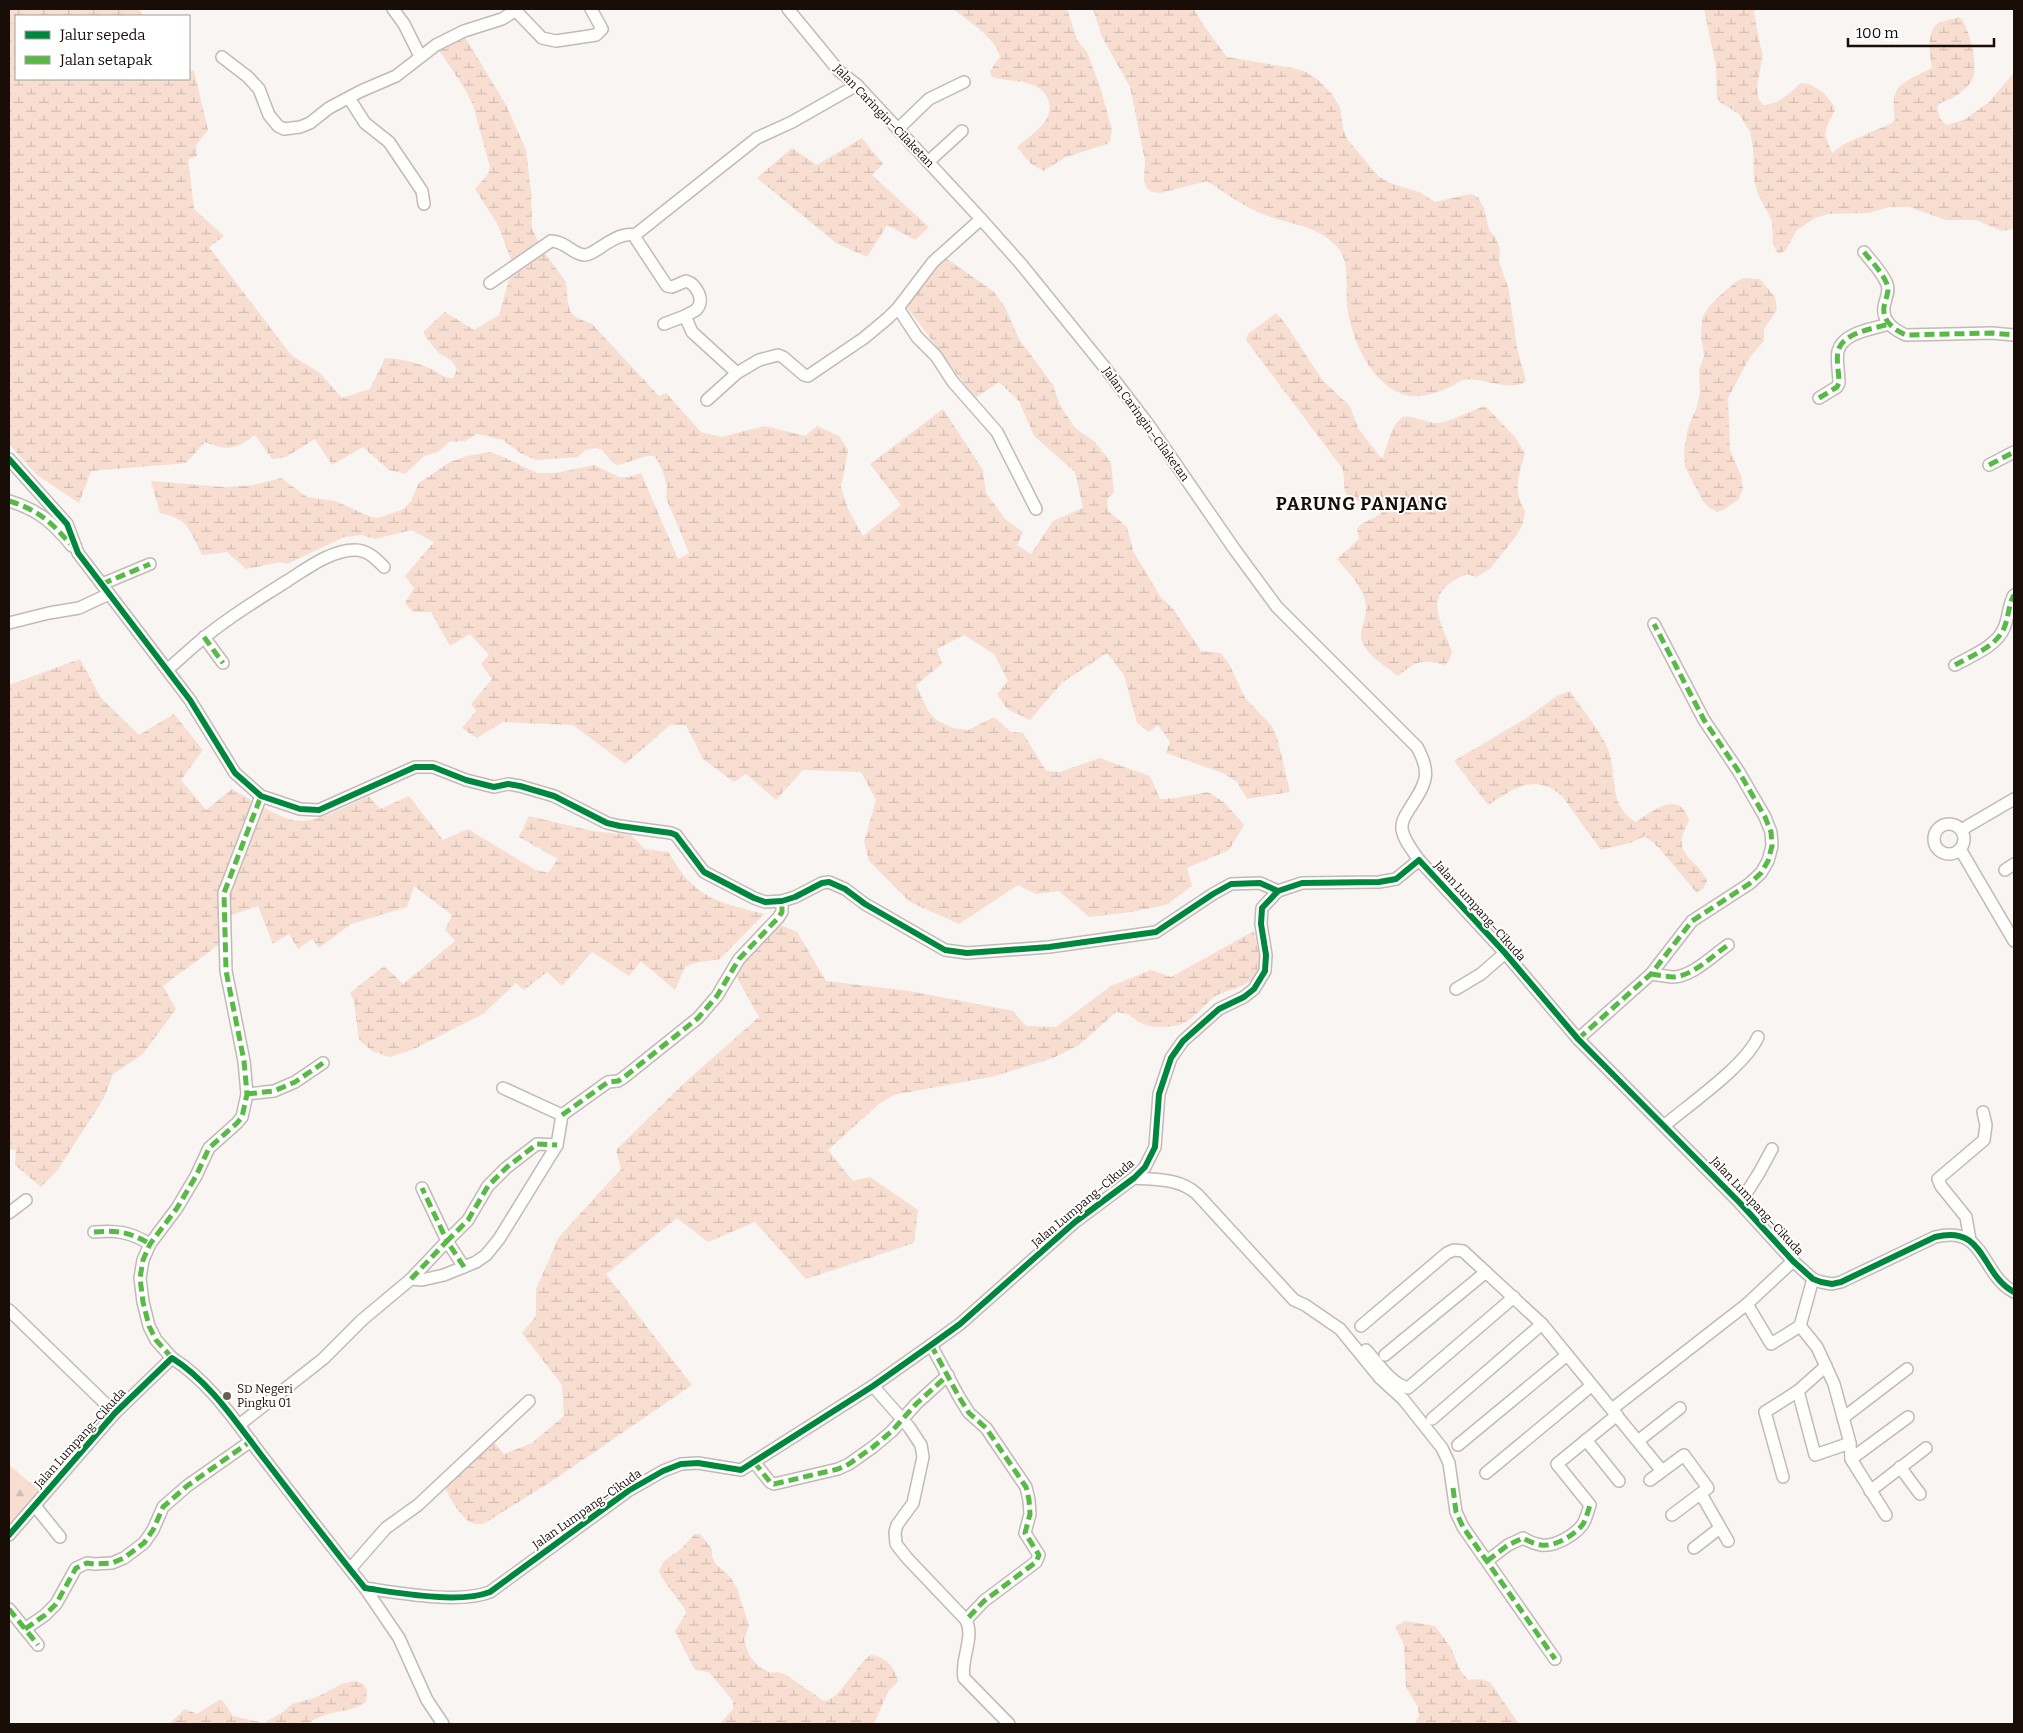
<svg xmlns="http://www.w3.org/2000/svg" width="2023" height="1733" viewBox="0 0 2023 1733" font-family="Bitter,serif">
	<style>
		.forest { fill: url(#forest-firs) }
		.wetland { fill: url(#wetland-marsh) }
		.lines { fill: none; stroke-linecap: round; stroke-linejoin: round }
		.minor-casing { stroke: #c2bab6; stroke-width: 14 }
		.minor { stroke: #fefefd; stroke-width: 11 }
		.quiet { stroke: #58b947; stroke-width: 5; stroke-dasharray: 10 5; stroke-linecap: butt }
		.cycleway-casing { stroke: #fff; stroke-width: 9 }
		.cycleway { stroke: #00873e; stroke-width: 6 }
		.poi-dot { fill: #675e5a; stroke: #fff; stroke-width: 2 }
		.labels { text-anchor: middle; dominant-baseline: central; stroke-width: 4; stroke-linejoin: round; paint-order: stroke }
		.street-label { font-size: 12px; fill: #190d08; stroke: #fff }
		.poi-label { font-size: 12px; fill: #190d08; stroke: #fff; text-anchor: start }
		.district-label { font-size: 18px; font-weight: bold; letter-spacing: 1px; fill: #190d08; stroke: #fff }
	</style>
	<defs>
		<pattern id="forest-firs" width="22" height="20" patternUnits="userSpaceOnUse" patternTransform="scale(1.25)"><rect width="22" height="20" fill="#f7ded1"/><path d="M5 1l3.5 6h-7zM16 11l3.5 6h-7z" fill="#d3bdb2"/></pattern>
		<pattern id="wetland-marsh" width="20" height="14" patternUnits="userSpaceOnUse" patternTransform="scale(1.25)"><rect width="20" height="14" fill="#f7ded1"/><path d="M1 5h8M5 5V1M11 12h8M15 12V8" fill="none" stroke="#d3bdb2"/></pattern>
	</defs>
	<rect width="100%" height="100%" fill="#f8f5f3"/>
	<polygon class="forest" points="9,1465 40,1491 9,1529"/>
	<g class="wetland">
		<path d="M9,9H139L143,16H16V79H189V71H194L208,130L196,145L197,156L188,159L194,209L224,236L209,247L291,355L320,373L342,398L370,389L385,358C401,359 417,362 431,369C439,372 444,379 453,378L457,370C452,356 445,359 437,351C432,346 428,339 424,334V331L445,312L474,330L499,315L513,265L498,225L475,189L488,174L490,167L473,105L465,89L436,46L462,32L506,105L526,150L531,192L532,228L541,248L566,282L568,303L571,313L579,319L592,324L659,396L666,393L701,432L721,437L765,426L805,436L817,426L839,436L848,450L841,487L848,509L863,536L901,505L870,464L943,409L983,470L986,493L1006,520L1023,532L1017,545L1031,554L1053,521L1083,508L1075,472L1034,436L1019,401L999,382L975,398L903,302L937,252L993,291L1005,307L1019,339L1053,385L1060,405L1075,428L1095,442L1111,463L1114,492L1107,499L1108,511L1127,527L1133,551L1160,596L1174,610L1201,651L1221,653L1229,664L1245,698L1272,726L1277,737L1290,792L1247,799L1237,782L1223,773L1166,753L1170,742L1158,725L1149,732L1137,723L1124,675L1107,653L1063,682L1030,720L1007,709L997,694L1008,681L994,654L964,635L937,649L942,664L916,685L928,711L936,720L953,728L968,730L994,717L1011,732L1023,733L1046,771L1060,772L1099,758L1150,776L1160,799L1176,798L1208,792L1225,803L1244,825L1229,850L1187,868L1192,886L1166,905L1131,912L1089,917L1059,891L1036,894L1018,885L959,924L910,902L869,861L864,842L876,800L861,772L803,770L776,800L746,774L734,782L703,759L686,725H670L625,764L573,725L503,722L477,738L462,728L476,711L471,704L492,679L481,664L489,655L470,634L450,646L431,612H413L405,603L414,588L405,576L434,542L411,530L375,539L362,535L344,537L287,564L281,562L246,569L227,552L202,555C190,531 189,519 160,513L151,481L224,487L254,485L281,478L307,497L335,501L371,517L378,518L404,509L411,501L419,483L450,462L467,456L489,452L501,456L537,473H556L594,465L619,477H629L641,473L678,559L689,553L666,498L667,487L663,472L655,456H647L618,465L612,462L602,450L595,448L586,450L577,457L536,460L522,454L503,440L477,434L465,441L449,442L438,452L424,456L405,474L389,470L363,447L332,465L315,439L286,457L272,459L255,435C235,450 227,451 205,442L186,463L91,471L79,503L37,475L9,444Z"/>
		<path d="M953,9H1067L1077,40L1087,52L1100,87L1112,130L1110,141L1107,144L1066,157L1043,171L1030,163L1017,147C1030,135 1057,120 1048,99C1044,90 1037,86 1027,83C1016,80 1004,81 992,77L990,71L1000,57C997,39 967,20 953,9Z"/>
		<path d="M1093,9H1194L1204,26L1227,57L1293,68L1306,72L1317,79L1331,93L1340,107L1343,128L1347,139L1379,177L1393,184L1419,192L1435,202L1470,194L1478,197L1484,208L1489,230L1496,238L1500,250L1499,261L1509,291L1517,348L1526,381C1511,394 1479,374 1460,381C1459,381 1455,385 1454,385C1443,391 1422,398 1410,396C1372,389 1351,339 1347,305C1345,286 1351,262 1337,247C1318,225 1290,225 1265,215C1244,207 1226,193 1207,181L1160,193L1152,192L1146,187L1144,181L1145,160L1130,87L1102,37Z"/>
		<path d="M1704,9H1756L1754,13L1760,45L1763,55L1757,86L1758,98L1763,105C1779,105 1789,93 1801,83L1809,84L1824,93L1834,106L1835,110L1827,126L1825,134L1832,153L1844,144L1892,123L1895,120C1889,83 1903,83 1932,68C1930,54 1925,30 1940,22C1946,20 1954,19 1960,17C1970,28 1979,67 1972,80C1965,92 1952,99 1940,103L1937,108L1940,118L1946,125L1964,120L1989,102L2014,73V229L2001,231L1976,220H1946L1909,207H1889L1869,213L1828,214L1815,218L1796,231L1786,250L1778,254L1773,244L1772,221L1758,194L1754,180L1753,147L1750,132L1739,114L1721,103L1717,98L1716,66Z"/>
		<polygon points="862,138 883,164 872,175 929,227 915,240 887,225 867,257 836,243 757,178 792,148 817,165"/>
		<polygon points="1744,278 1760,279 1775,297 1777,310 1764,329 1764,341 1750,357 1728,398 1730,450 1741,476 1743,489 1739,499 1723,510 1717,512 1710,508 1703,501 1685,467 1684,450 1688,428 1697,407 1700,393 1699,370 1704,356 1701,337 1702,318 1708,308 1717,298 1737,281"/>
		<path d="M1276,313L1285,323L1323,381L1350,406L1358,428L1382,459C1388,447 1390,425 1403,417C1408,414 1428,423 1437,423C1447,423 1473,410 1485,406L1515,437L1525,453C1519,475 1512,489 1525,511L1523,523L1517,535L1490,569L1476,577L1467,574C1421,593 1439,617 1452,652L1449,661L1444,665C1420,659 1417,661 1398,676C1386,666 1362,653 1361,636C1361,622 1370,615 1364,597C1359,582 1347,571 1337,559L1359,539L1357,529L1360,525L1381,514L1382,512C1372,498 1357,505 1347,495C1342,489 1346,476 1342,468L1246,340L1248,334Z"/>
		<path d="M80,659L101,698L139,735L174,714L203,750L181,780L206,810L232,789C248,798 282,821 299,821C322,821 348,805 369,796L380,809L409,796L443,840L468,829L534,869L548,873L558,859L519,837L529,816L592,831L631,835L645,849L668,852C675,862 681,873 689,881C708,902 738,907 764,914L720,959L695,963L685,967L675,990L641,961L629,976L592,952L562,986L547,972L524,990L516,983L483,1014L414,1049L390,1057L372,1051L359,1040L354,1001L350,993L384,966L403,984L455,941L445,930L452,915L414,886L407,907L351,924L319,948L312,939L298,949L289,934L273,944L258,906L223,918L222,942L163,986L176,1009L143,1054L113,1074L104,1098L57,1171L41,1187L15,1165L16,1150L9,1149V685Z"/>
		<path d="M1570,691C1580,707 1602,733 1608,749C1618,776 1607,805 1636,822C1654,810 1680,789 1689,821C1668,856 1697,856 1707,881L1703,889L1697,893L1658,847L1645,836L1630,843L1601,850L1562,796C1535,772 1513,789 1488,805L1454,761L1525,719L1557,696Z"/>
		<path d="M773,922L797,932L826,981L910,991L1013,1011L1026,1026L1056,1027L1111,986L1151,970L1171,977L1254,931C1256,943 1264,961 1258,973C1250,987 1227,989 1214,997C1203,1006 1189,1025 1174,1026C1165,1027 1152,1028 1143,1024C1130,1018 1134,1014 1116,1012L1079,1045L1053,1058L995,1076L894,1095L880,1103L828,1150L853,1181L870,1177L918,1210L914,1243L806,1279L755,1222L708,1242L677,1218L606,1274L692,1385L552,1481L485,1523C480,1524 475,1525 470,1522C460,1516 445,1493 444,1481L471,1458L494,1442L504,1454L532,1443L564,1416L562,1385L522,1333L536,1316V1289L559,1237L621,1169L616,1150L681,1086L759,1017L731,967Z"/>
		<path d="M695,1534H700L712,1549V1557L716,1564L730,1577L737,1588L749,1626L744,1640L749,1655L757,1665L770,1673L778,1672L786,1675L824,1701C840,1700 856,1664 871,1655C885,1656 897,1669 898,1682L889,1690L874,1724H720L733,1709V1701L709,1672L695,1670L675,1631L686,1613L685,1609L662,1578L659,1571L664,1561L681,1549Z"/>
		<polygon points="1405,1621 1435,1626 1451,1648 1460,1670 1468,1680 1480,1679 1490,1682 1519,1724 1415,1724 1419,1716 1418,1707 1406,1687 1404,1645 1395,1627"/>
		<path d="M354,1681L362,1683L367,1690L366,1702C348,1715 327,1708 308,1724H169L185,1709L197,1714L219,1700H222L233,1716L264,1723L283,1712L292,1704L317,1697L342,1684Z"/>
	</g>
	<g class="lines">
		<g class="minor-casing">
			<g id="minor">
				<polyline points="393,9 404,24 420,56"/>
				<path d="M788,9L839,71L857,85L981,219L1021,264L1106,369L1148,424L1235,550L1277,607L1417,747C1432,774 1426,783 1410,808C1407,813 1402,819 1402,826C1401,837 1413,851 1419,860"/>
				<polyline points="516,11 542,38 556,41 596,35 602,29 591,9"/>
				<polyline points="222,57 248,77 259,89 269,115 278,126 284,129 300,127 310,123 329,108 361,91 396,76 436,45 464,31 502,19 518,9"/>
				<polyline points="349,98 365,123 389,142 422,191 424,204"/>
				<polyline points="898,129 929,99 964,82"/>
				<polyline points="928,162 962,131"/>
				<path d="M635,235L636,239L667,286L672,287L686,281C696,284 706,300 696,310C693,312 688,314 685,316L692,332L737,373L759,360L778,355L783,357L804,375L808,376L864,338L888,318L898,308L933,262L981,219"/>
				<path d="M1864,252C1872,262 1882,272 1887,284C1890,292 1885,299 1884,307C1882,321 1894,330 1906,335L1992,333L2014,335"/>
				<path d="M490,283L551,241C567,242 572,254 584,255C595,256 614,231 635,235L757,138L792,122L857,85"/>
				<polyline points="898,308 917,337 936,356 953,382 997,432 1036,509"/>
				<polyline points="664,324 685,316"/>
				<path d="M1819,398L1837,387L1839,383C1839,373 1836,360 1838,351C1843,332 1873,329 1889,324"/>
				<polyline points="707,400 737,373"/>
				<polyline points="9,459 67,524 78,553 190,700 235,773 261,796 300,809 319,810 415,767 433,767 466,780 494,787 508,784 520,786 554,796 607,823 620,826 671,833 676,835 704,872 754,898 765,902 782,901 795,897 822,883 829,882 845,889 865,904 945,950 967,953 1049,947 1156,932 1213,894 1231,884 1260,883 1278,891"/>
				<polyline points="1989,465 2014,452"/>
				<path d="M9,501C39,510 53,523 72,546"/>
				<polyline points="102,584 150,564"/>
				<polyline points="9,623 49,613 79,608 109,594"/>
				<polyline points="204,637 223,663"/>
				<path d="M1955,665C1971,656 1997,646 2004,628C2009,617 2008,605 2014,595"/>
				<path d="M168,669C180,659 192,647 205,637C230,616 259,599 287,581C306,569 331,550 355,550C368,550 376,559 384,567"/>
				<circle cx="1949" cy="839" r="15"/>
				<polyline points="1961,830 2014,799"/>
				<polyline points="1960,849 2014,941"/>
				<polyline points="2005,870 2014,864"/>
				<path d="M1651,974C1658,975 1665,976 1672,977C1692,977 1712,956 1728,945"/>
				<polyline points="1456,989 1481,974 1505,953"/>
				<polyline points="1578,1039 1651,974 1692,921 1749,884 1761,873 1768,861 1772,846 1771,832 1765,817 1739,772 1704,720 1654,624"/>
				<polyline points="247,1094 274,1091 295,1082 323,1063"/>
				<polyline points="562,1115 608,1082 618,1081 623,1078 698,1018 717,996 739,959 778,918 782,912 782,901"/>
				<path d="M1665,1125C1691,1103 1745,1066 1758,1037"/>
				<path d="M1134,1178C1157,1180 1179,1178 1197,1194L1294,1300L1305,1305L1340,1329L1380,1378L1403,1399L1442,1448L1449,1463L1456,1512L1463,1527L1555,1659"/>
				<polyline points="1740,1203 1759,1173 1772,1149"/>
				<polyline points="9,1213 26,1200"/>
				<path d="M94,1232C117,1230 130,1232 150,1244"/>
				<polyline points="1970,1240 1966,1217 1941,1186 1938,1179 1984,1140 1986,1125 1983,1112"/>
				<polyline points="464,1267 447,1241 468,1220 488,1186 506,1168 537,1144 557,1145"/>
				<polyline points="411,1279 447,1241 422,1188"/>
				<polyline points="1813,1279 1800,1326 1817,1347 1834,1384 1850,1443 1851,1459 1886,1515"/>
				<polyline points="1747,1304 1771,1344 1800,1326"/>
				<polyline points="9,1310 115,1413"/>
				<polyline points="1361,1326 1447,1253 1454,1250 1463,1251 1542,1324 1662,1471"/>
				<polyline points="931,1345 959,1397 969,1413 986,1428 1026,1487 1029,1500 1030,1514 1025,1533 1039,1555 1036,1562 984,1601 966,1620"/>
				<path d="M1366,1350C1378,1363 1391,1384 1408,1388L1514,1297"/>
				<polyline points="1385,1355 1486,1272"/>
				<polyline points="172,1358 156,1340 149,1326 143,1302 140,1278 143,1260 150,1244 177,1208 196,1176 209,1148 237,1123 242,1117 247,1094 244,1061 226,971 224,893 261,796"/>
				<path d="M873,1386L909,1427L921,1445L923,1457L913,1503L897,1525L895,1532L896,1544L907,1558L966,1620C975,1638 960,1659 964,1678L1009,1724"/>
				<polyline points="1798,1391 1815,1455 1850,1443"/>
				<polyline points="1612,1409 1747,1304 1793,1261"/>
				<polyline points="1843,1418 1907,1369"/>
				<polyline points="1432,1419 1542,1324"/>
				<polyline points="239,1425 323,1359 362,1320 411,1279 422,1280 444,1275 476,1262 486,1255 499,1239 557,1145 562,1115 503,1088"/>
				<polyline points="1586,1440 1619,1481"/>
				<polyline points="1638,1441 1680,1408"/>
				<polyline points="1458,1445 1567,1355"/>
				<polyline points="1851,1459 1908,1417"/>
				<polyline points="754,1462 770,1482 774,1484 838,1469 849,1464 873,1447 892,1431 916,1404 948,1375"/>
				<polyline points="1900,1467 1920,1494"/>
				<polyline points="1486,1473 1591,1386"/>
				<polyline points="1783,1477 1765,1412 1798,1391 1826,1366"/>
				<polyline points="1650,1480 1684,1455 1708,1488 1672,1515"/>
				<polyline points="1870,1491 1926,1448"/>
				<polyline points="1701,1494 1728,1541"/>
				<polyline points="35,1506 60,1537"/>
				<path d="M9,1535L115,1413L172,1358C210,1382 235,1421 262,1456C296,1500 330,1545 365,1588C399,1593 459,1604 490,1592L628,1491L663,1471L681,1464L698,1463L741,1470L873,1386L931,1345L960,1324L1075,1222L1134,1178L1145,1167L1155,1147L1159,1094L1171,1058L1183,1041L1219,1009L1244,997L1254,989L1265,971L1266,955L1261,924L1262,908L1278,891L1302,883L1379,882L1396,879L1419,860L1505,953L1578,1039L1740,1203L1793,1261L1813,1279L1821,1282L1832,1284L1841,1282L1935,1237C1986,1224 1980,1274 2014,1292"/>
				<polyline points="1694,1548 1720,1528"/>
				<path d="M1487,1561L1508,1545L1523,1538C1528,1541 1535,1544 1541,1545C1555,1547 1575,1535 1583,1524C1586,1519 1588,1511 1590,1505L1557,1464L1617,1415"/>
				<polyline points="350,1569 386,1528 418,1505 529,1401"/>
				<polyline points="365,1588 399,1638 427,1700 443,1724"/>
				<polyline points="9,1609 38,1645"/>
				<polyline points="25,1629 45,1615 56,1604 76,1568 87,1563 94,1564 112,1563 124,1558 144,1543 153,1530 163,1507 187,1486 251,1441"/>
			</g>
		</g>
		<use href="#minor" class="minor"/>
		<g class="quiet">
			<path d="M1864,252C1872,262 1882,272 1887,284C1890,292 1885,299 1884,307C1882,321 1894,330 1906,335L1992,333L2014,335"/>
			<path d="M1819,398L1837,387L1839,383C1839,373 1836,360 1838,351C1843,332 1873,329 1889,324"/>
			<polyline points="1989,465 2014,452"/>
			<path d="M9,501C36,509 52,522 70,544"/>
			<polyline points="102,584 150,564"/>
			<polyline points="204,637 223,663"/>
			<path d="M1955,665C1971,656 1997,646 2004,628C2009,617 2008,605 2014,595"/>
			<path d="M1651,974C1658,975 1665,976 1672,977C1692,977 1712,956 1728,945"/>
			<polyline points="1578,1039 1651,974 1692,921 1749,884 1761,873 1768,861 1772,846 1771,832 1765,817 1739,772 1704,720 1654,624"/>
			<polyline points="247,1094 274,1091 295,1082 323,1063"/>
			<polyline points="562,1115 608,1082 618,1081 623,1078 698,1018 717,996 739,959 778,918 782,912 782,901"/>
			<path d="M94,1232C117,1230 130,1232 150,1244"/>
			<polyline points="464,1267 447,1241 468,1220 488,1186 506,1168 537,1144 557,1145"/>
			<polyline points="411,1279 447,1241 422,1188"/>
			<polyline points="931,1345 959,1397 969,1413 986,1428 1026,1487 1029,1500 1030,1514 1025,1533 1039,1555 1036,1562 984,1601 966,1620"/>
			<polyline points="172,1358 156,1340 149,1326 143,1302 140,1278 143,1260 150,1244 177,1208 196,1176 209,1148 237,1123 242,1117 247,1094 244,1061 226,971 224,893 261,796"/>
			<polyline points="754,1462 770,1482 774,1484 838,1469 849,1464 873,1447 892,1431 916,1404 948,1375"/>
			<polyline points="1453,1488 1456,1512 1463,1527 1555,1659"/>
			<path d="M1487,1561L1508,1545L1523,1538C1528,1541 1535,1544 1541,1545C1555,1547 1575,1535 1583,1524C1586,1519 1588,1511 1590,1505"/>
			<polyline points="9,1609 38,1645"/>
			<polyline points="25,1629 45,1615 56,1604 76,1568 87,1563 94,1564 112,1563 124,1558 144,1543 153,1530 163,1507 187,1486 251,1441"/>
		</g>
		<g class="cycleway-casing">
			<g id="cycleway">
				<polyline points="9,459 67,524 78,553 190,700 235,773 261,796 300,809 319,810 415,767 433,767 466,780 494,787 508,784 520,786 554,796 607,823 620,826 671,833 676,835 704,872 754,898 765,902 782,901 795,897 822,883 829,882 845,889 865,904 945,950 967,953 1049,947 1156,932 1213,894 1231,884 1260,883 1278,891"/>
				<path d="M9,1535L115,1413L172,1358C210,1382 235,1421 262,1456C296,1500 330,1545 365,1588C399,1593 459,1604 490,1592L628,1491L663,1471L681,1464L698,1463L741,1470L873,1386L931,1345L960,1324L1075,1222L1134,1178L1145,1167L1155,1147L1159,1094L1171,1058L1183,1041L1219,1009L1244,997L1254,989L1265,971L1266,955L1261,924L1262,908L1278,891L1302,883L1379,882L1396,879L1419,860L1505,953L1578,1039L1740,1203L1793,1261L1813,1279L1821,1282L1832,1284L1841,1282L1935,1237C1986,1224 1980,1274 2014,1292"/>
			</g>
		</g>
		<use href="#cycleway" class="cycleway"/>
	</g>
	<circle class="poi-dot" cx="227" cy="1396" r="5"/>
	<g class="labels">
		<g class="street-label">
			<text transform="translate(884 116) rotate(46)">Jalan Caringin–Cilaketan</text>
			<text transform="translate(1146 424) rotate(54)">Jalan Caringin–Cilaketan</text>
			<text transform="translate(1480 911) rotate(48)">Jalan Lumpang–Cikuda</text>
			<text transform="translate(1083 1203) rotate(-40)">Jalan Lumpang–Cikuda</text>
			<text transform="translate(1757 1206) rotate(47)">Jalan Lumpang–Cikuda</text>
			<text transform="translate(80 1438) rotate(-48)">Jalan Lumpang–Cikuda</text>
			<text transform="translate(587 1509) rotate(-35)">Jalan Lumpang–Cikuda</text>
		</g>
		<g class="poi-label">
			<text x="237" y="1389">SD Negeri<tspan x="237" dy="14">Pingku 01</tspan></text>
		</g>
		<g class="district-label">
			<text x="1362" y="504">PARUNG PANJANG</text>
		</g>
	</g>
	<rect width="2023" height="1733" fill="none" stroke="#190d08" stroke-width="20"/>
	<rect x="15" y="15" width="175" height="65" fill="#ffffff" stroke="#a39e9c"/>
	<rect x="25" y="31" width="25" height="8" fill="#00873e" stroke="#a39e9c"/>
	<text x="60" y="40" font-size="15" fill="#190d08">Jalur sepeda</text>
	<rect x="25" y="56" width="25" height="8" fill="#58b947" stroke="#a39e9c"/>
	<text x="60" y="65" font-size="15" fill="#190d08">Jalan setapak</text>
	<path d="M1848 38v8h146v-8" fill="none" stroke="#190d08" stroke-width="2.5"/>
	<text x="1856" y="38" font-size="15" fill="#190d08" stroke="#ffffff" stroke-width="4" paint-order="stroke">100 m</text>
</svg>
